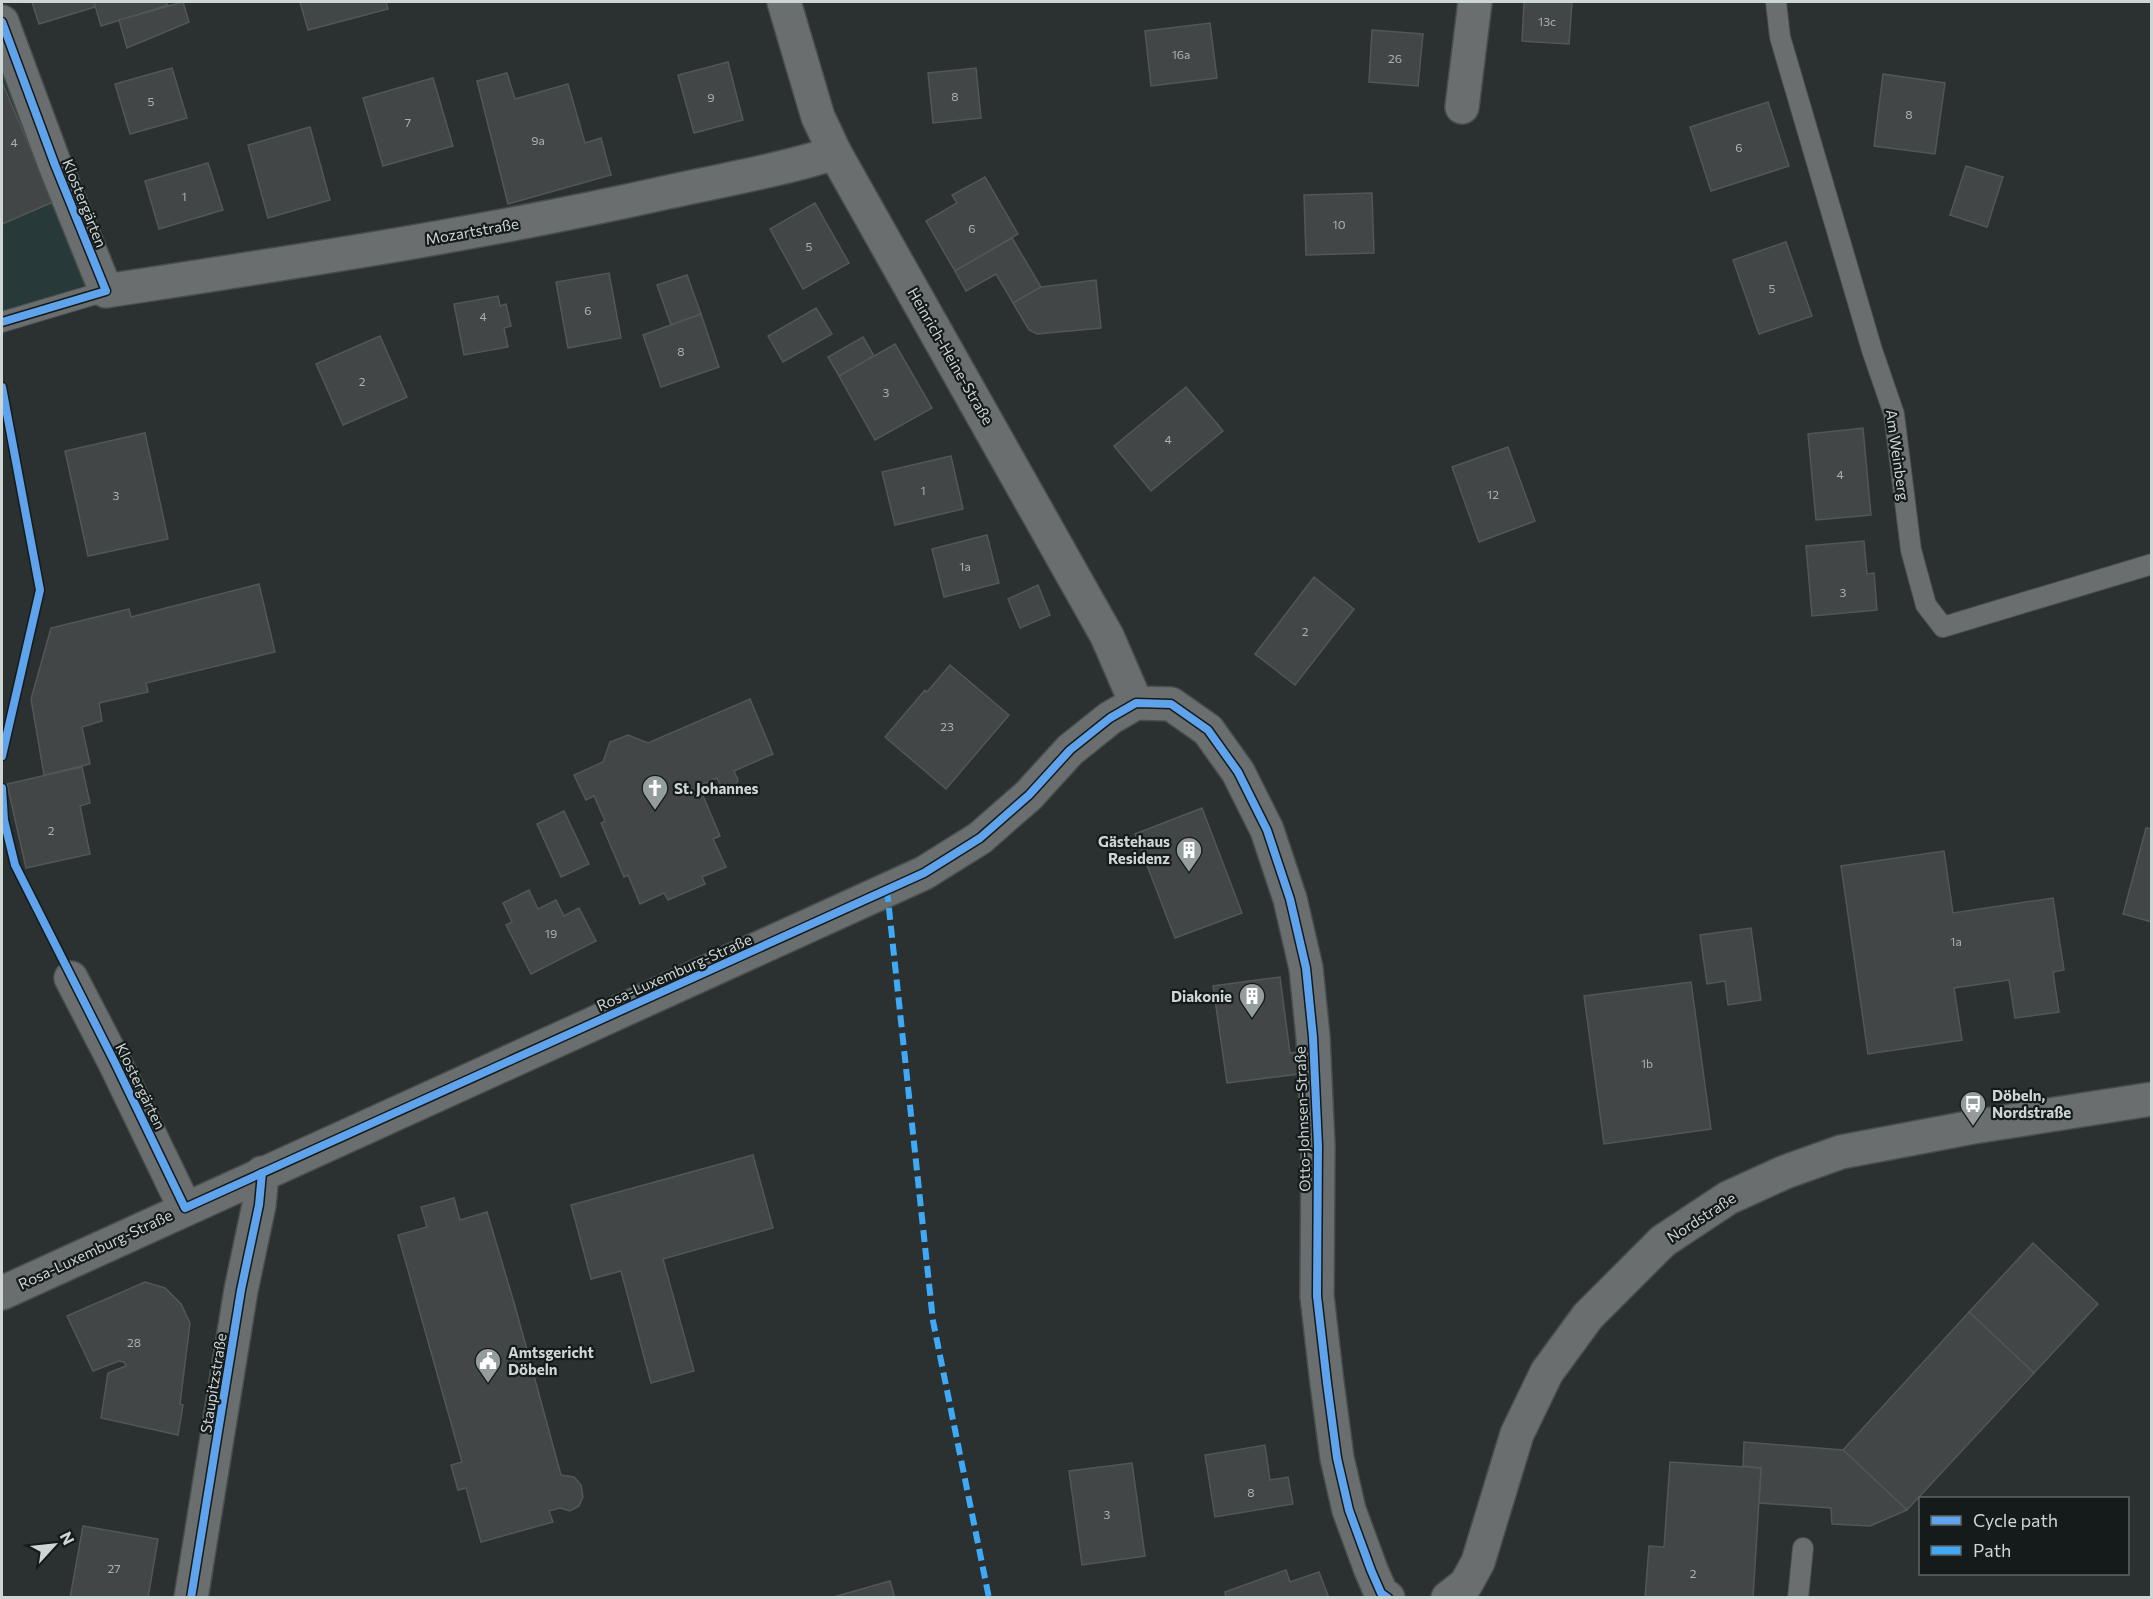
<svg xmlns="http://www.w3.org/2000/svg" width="2153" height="1599" viewBox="0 0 2153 1599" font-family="Commissioner,sans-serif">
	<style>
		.built { fill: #28393a }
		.building { fill: #424647; stroke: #525657; stroke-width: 1.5 }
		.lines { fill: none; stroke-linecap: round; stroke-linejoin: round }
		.lane-casing { stroke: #484e4e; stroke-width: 22 }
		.street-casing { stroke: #484e4e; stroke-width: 36 }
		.lane { stroke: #6b6e6e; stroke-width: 20 }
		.street { stroke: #6b6e6e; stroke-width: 33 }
		.quiet { stroke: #3fa9f5; stroke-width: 6; stroke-dasharray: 12 6; stroke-linecap: butt }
		.cycleway-casing { stroke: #151a1a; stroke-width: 11 }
		.cycleway { stroke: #60a3ed; stroke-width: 8 }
		.labels { text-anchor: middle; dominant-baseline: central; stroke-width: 4.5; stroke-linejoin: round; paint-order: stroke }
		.number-label { font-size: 12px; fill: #abb1b2 }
		.street-label { font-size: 15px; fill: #ced5d5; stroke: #151a1a }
		.poi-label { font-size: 15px; font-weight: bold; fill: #ced5d5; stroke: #151a1a; text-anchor: start }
	</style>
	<rect width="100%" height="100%" fill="#2b3131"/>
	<polygon class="built" points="2,59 96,281 2,313"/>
	<g class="building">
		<polygon points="32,2 94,2 95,7 39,24"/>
		<polygon points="94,2 166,2 168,5 101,26"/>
		<polygon points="183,2 189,22 127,48 119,20"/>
		<polygon points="300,2 386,2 388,9 308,30"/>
		<polygon points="1524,2 1572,2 1569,44 1522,41"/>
		<polygon points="1210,23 1217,78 1151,86 1145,31"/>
		<polygon points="1372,30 1423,34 1418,86 1369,82"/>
		<polygon points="728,62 743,120 694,133 678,75"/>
		<polygon points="172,68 187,118 130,134 115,84"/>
		<polygon points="976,68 981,118 933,123 928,73"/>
		<polygon points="507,73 515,99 568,84 585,143 601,138 611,175 508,204 477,81"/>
		<polygon points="1883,74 1945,83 1935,154 1874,146"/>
		<polygon points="433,78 453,146 383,166 363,98"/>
		<polygon points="2,82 53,202 2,224"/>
		<polygon points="1768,102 1789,166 1711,191 1690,127"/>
		<polygon points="310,127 330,200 268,218 248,145"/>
		<polygon points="208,163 223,210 159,229 145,181"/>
		<polygon points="1966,166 2003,177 1987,227 1950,215"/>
		<polygon points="985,177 1018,234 955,271 926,221 957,203 952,195"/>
		<polygon points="1372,193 1374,253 1306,255 1304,195"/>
		<polygon points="815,203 849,263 803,289 770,229"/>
		<polygon points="1012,238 1041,287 1013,303 996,274 966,291 955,271"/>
		<polygon points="1786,242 1812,316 1759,334 1733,260"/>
		<polygon points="609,273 621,338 568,348 556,282"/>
		<polygon points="687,275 701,314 671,325 657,285"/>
		<polygon points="1096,280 1101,328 1037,334 1029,330 1013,303 1041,287"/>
		<polygon points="498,296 500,306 506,304 511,326 504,328 508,347 464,355 454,304"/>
		<polygon points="816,308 832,334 783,362 768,336"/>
		<polygon points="701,314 719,367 661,387 643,335"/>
		<polygon points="380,336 407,397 343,425 316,364"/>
		<polygon points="863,337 874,356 839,376 828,357"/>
		<polygon points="895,344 932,408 875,440 839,376"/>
		<polygon points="1186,387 1223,431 1151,491 1114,446"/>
		<polygon points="1863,428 1871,515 1816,520 1808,434"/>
		<polygon points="145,433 168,539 88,556 65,451"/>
		<polygon points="1508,447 1535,521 1479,542 1452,467"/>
		<polygon points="951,456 963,509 895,525 882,472"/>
		<polygon points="987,535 999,583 944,597 932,549"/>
		<polygon points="1864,541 1867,574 1874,573 1877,610 1812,616 1806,546"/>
		<polygon points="1314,577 1354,609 1295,685 1255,654"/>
		<polygon points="259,584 275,652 146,683 148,692 99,703 102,721 82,727 90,764 44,775 31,699 51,628 129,609 131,617"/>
		<polygon points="1038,585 1050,615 1020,628 1008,599"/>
		<polygon points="950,665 1009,715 946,789 885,737 925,690 927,692"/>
		<polygon points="750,699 773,754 734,771 738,780 736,785 728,789 721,787 717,778 699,786 720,836 713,839 726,867 702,877 705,884 668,900 664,893 640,904 628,875 624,877 601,823 605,821 594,796 586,800 574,775 603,762 610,742 628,735 648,743"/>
		<polygon points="82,767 90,803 80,806 90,854 26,868 7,784"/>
		<polygon points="1202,808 1242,913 1175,938 1135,834"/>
		<polygon points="564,811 589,864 561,877 537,824"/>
		<polygon points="2146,828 2152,829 2152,922 2123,914"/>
		<polygon points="1944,851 1953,913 2053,898 2064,970 2053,972 2059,1012 2015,1018 2009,980 1954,988 1962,1040 1868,1054 1841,866"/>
		<polygon points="529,890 538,909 556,900 564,916 579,908 596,941 531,974 506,925 512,922 503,903"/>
		<polygon points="1751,928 1761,1000 1728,1005 1725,981 1707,984 1700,935"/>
		<polygon points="1280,977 1290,1053 1296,1052 1299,1074 1227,1083 1213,986"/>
		<polygon points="1691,982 1711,1129 1604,1144 1584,996"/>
		<polygon points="753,1155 773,1228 663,1259 694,1371 651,1383 621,1271 591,1279 571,1205"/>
		<polygon points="454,1198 460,1220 487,1212 515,1306 561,1475 574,1477 581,1485 583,1497 579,1506 570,1511 560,1508 549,1511 553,1522 481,1542 466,1488 458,1490 451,1465 462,1462 398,1235 427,1227 421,1207"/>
		<polygon points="2033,1243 2098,1304 2034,1373 1969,1312"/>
		<polygon points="145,1282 165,1288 181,1304 190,1323 180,1404 183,1405 178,1435 101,1418 108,1373 126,1366 124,1362 119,1361 93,1371 67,1316"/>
		<polygon points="1969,1312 2034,1373 1907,1510 1843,1450"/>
		<polygon points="1744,1442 1843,1450 1907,1510 1870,1526 1832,1524 1831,1508 1759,1503 1761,1468 1743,1466"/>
		<polygon points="1265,1445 1270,1480 1288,1477 1293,1504 1215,1517 1205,1455"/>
		<polygon points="1670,1462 1761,1468 1753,1598 1645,1598 1649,1546 1664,1547"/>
		<polygon points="1132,1463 1145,1556 1082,1565 1069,1471"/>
		<polygon points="83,1526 158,1539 148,1598 70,1598"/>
		<polygon points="1286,1570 1290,1582 1319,1572 1329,1598 1226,1598 1225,1592"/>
		<polygon points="890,1581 895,1598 830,1598"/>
	</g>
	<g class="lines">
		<g class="lane-casing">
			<g id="lane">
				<polyline points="1776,2 1780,37 1872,350 1894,414 1911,550 1926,605 1943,627 2152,564"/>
				<polyline points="2,322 106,291"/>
				<polyline points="1798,1598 1803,1548"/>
			</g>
		</g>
		<g class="street-casing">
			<g id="street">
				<polyline points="784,2 818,117 835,153 1107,636 1136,703"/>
				<path d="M2,22L55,165L106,291C294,262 482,234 668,192C724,180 780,170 835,153"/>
				<polyline points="1462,107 1475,2"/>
				<polyline points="1136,703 1171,704 1208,730 1238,772 1267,830 1290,899 1306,968 1313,1037 1318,1146 1317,1296 1327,1383 1337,1458 1349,1510 1371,1570 1381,1593 1388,1598"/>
				<polyline points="71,978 115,1063 185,1208"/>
				<polyline points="2,1293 924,873 980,838 1029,795 1070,750 1110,718 1136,703"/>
				<polyline points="191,1598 241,1290 259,1205 262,1173"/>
				<polyline points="1448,1598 1466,1584 1478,1562 1517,1434 1547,1372 1588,1316 1663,1241 1728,1198 1785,1172 1841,1152 1973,1127 2152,1099"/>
			</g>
		</g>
		<use href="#lane" class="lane"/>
		<use href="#street" class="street"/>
		<polyline class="quiet" points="887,890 933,1321 989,1598"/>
		<g class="cycleway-casing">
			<g id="cycleway">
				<polyline points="2,22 55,165 106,291 2,322"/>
				<polyline points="2,387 40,590 2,756"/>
				<polyline points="2,788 4,820 15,865 115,1063 185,1208 924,873 980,838 1029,795 1070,750 1110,718 1136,703 1171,704 1208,730 1238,772 1267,830 1290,899 1306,968 1313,1037 1318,1146 1317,1296 1327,1383 1337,1458 1349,1510 1371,1570 1381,1593 1388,1598"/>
				<polyline points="191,1598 241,1290 259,1205 262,1173"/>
			</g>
		</g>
		<use href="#cycleway" class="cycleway"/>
	</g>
	<defs>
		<g id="church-pin" transform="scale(1.35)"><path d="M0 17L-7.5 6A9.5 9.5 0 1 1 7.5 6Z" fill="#959c9c" stroke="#151a1a"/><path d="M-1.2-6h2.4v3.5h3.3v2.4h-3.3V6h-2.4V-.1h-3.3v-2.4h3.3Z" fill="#fff"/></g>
		<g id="building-pin" transform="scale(1.35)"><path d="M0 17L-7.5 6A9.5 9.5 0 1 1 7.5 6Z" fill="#959c9c" stroke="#151a1a"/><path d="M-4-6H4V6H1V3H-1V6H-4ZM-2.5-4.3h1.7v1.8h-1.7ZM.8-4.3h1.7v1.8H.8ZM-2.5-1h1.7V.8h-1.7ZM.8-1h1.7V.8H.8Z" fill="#fff"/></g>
		<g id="bus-pin" transform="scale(1.35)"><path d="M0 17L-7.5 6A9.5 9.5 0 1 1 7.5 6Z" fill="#959c9c" stroke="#151a1a"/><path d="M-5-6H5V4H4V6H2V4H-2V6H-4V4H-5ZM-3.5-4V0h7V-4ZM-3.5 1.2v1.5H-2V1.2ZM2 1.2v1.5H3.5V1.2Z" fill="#fff"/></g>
		<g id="civic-pin" transform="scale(1.35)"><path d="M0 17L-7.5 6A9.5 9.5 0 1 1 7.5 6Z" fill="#959c9c" stroke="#151a1a"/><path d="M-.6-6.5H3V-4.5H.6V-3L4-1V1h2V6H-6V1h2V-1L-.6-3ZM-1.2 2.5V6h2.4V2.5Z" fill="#fff"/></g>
	</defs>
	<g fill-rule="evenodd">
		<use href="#church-pin" x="655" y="788"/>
		<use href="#building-pin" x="1189" y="850"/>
		<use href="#building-pin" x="1252" y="996"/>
		<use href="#bus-pin" x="1973" y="1104"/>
		<use href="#civic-pin" x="488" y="1361"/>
	</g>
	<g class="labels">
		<g class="number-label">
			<text x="1547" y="21">13c</text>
			<text x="1181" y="54">16a</text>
			<text x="1395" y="58">26</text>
			<text x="955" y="96">8</text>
			<text x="711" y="97">9</text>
			<text x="151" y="101">5</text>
			<text x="1909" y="114">8</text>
			<text x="408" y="122">7</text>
			<text x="538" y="140">9a</text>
			<text x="14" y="142">4</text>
			<text x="1739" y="147">6</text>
			<text x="184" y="196">1</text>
			<text x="1339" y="224">10</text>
			<text x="972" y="228">6</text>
			<text x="809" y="246">5</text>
			<text x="1772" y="288">5</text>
			<text x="588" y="310">6</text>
			<text x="483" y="316">4</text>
			<text x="681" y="351">8</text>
			<text x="362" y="381">2</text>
			<text x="886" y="392">3</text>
			<text x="1168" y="439">4</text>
			<text x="1840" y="474">4</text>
			<text x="923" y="490">1</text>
			<text x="1493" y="494">12</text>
			<text x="116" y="495">3</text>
			<text x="965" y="566">1a</text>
			<text x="1843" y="592">3</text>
			<text x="1305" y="631">2</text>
			<text x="947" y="726">23</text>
			<text x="51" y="830">2</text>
			<text x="551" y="933">19</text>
			<text x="1956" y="941">1a</text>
			<text x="1647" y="1063">1b</text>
			<text x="134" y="1342">28</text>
			<text x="1251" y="1492">8</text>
			<text x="1107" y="1514">3</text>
			<text x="114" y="1568">27</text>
			<text x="1693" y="1573">2</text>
		</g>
		<g class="street-label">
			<text transform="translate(85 203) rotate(68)">Klostergärten</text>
			<text transform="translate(472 231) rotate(-10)">Mozartstraße</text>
			<text transform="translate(951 356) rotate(60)">Heinrich-Heine-Straße</text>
			<text transform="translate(1898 455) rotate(82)">Am Weinberg</text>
			<text transform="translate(674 972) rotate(-24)">Rosa-Luxemburg-Straße</text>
			<text transform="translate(141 1086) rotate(64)">Klostergärten</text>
			<text transform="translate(1302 1119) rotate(-92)">Otto-Johnsen-Straße</text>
			<text transform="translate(1701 1217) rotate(-33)">Nordstraße</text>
			<text transform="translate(95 1249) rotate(-25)">Rosa-Luxemburg-Straße</text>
			<text transform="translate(213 1383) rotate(-81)">Staupitzstraße</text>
		</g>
		<g class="poi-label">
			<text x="674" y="788">St. Johannes</text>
			<text x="1170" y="841" text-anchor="end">Gästehaus<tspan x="1170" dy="17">Residenz</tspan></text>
			<text x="1232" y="996" text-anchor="end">Diakonie</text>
			<text x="1992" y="1095">Döbeln,<tspan x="1992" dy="17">Nordstraße</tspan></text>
			<text x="508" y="1352">Amtsgericht<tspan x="508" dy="17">Döbeln</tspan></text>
		</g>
	</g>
	<rect width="2153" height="1599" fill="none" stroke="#ced5d5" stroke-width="6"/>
	<rect x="1919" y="1497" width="210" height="78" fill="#151a1a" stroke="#5f6565" stroke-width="1.5"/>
	<rect x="1931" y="1516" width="30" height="9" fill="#60a3ed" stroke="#5f6565" stroke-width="1.5"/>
	<text x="1973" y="1527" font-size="18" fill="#ced5d5">Cycle path</text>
	<rect x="1931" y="1546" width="30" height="9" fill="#3fa9f5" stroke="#5f6565" stroke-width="1.5"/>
	<text x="1973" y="1557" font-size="18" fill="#ced5d5">Path</text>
	<g transform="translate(54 1545) rotate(63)" stroke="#151a1a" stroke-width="4.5" paint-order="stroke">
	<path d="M0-4.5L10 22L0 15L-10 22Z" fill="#ced5d5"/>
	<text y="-9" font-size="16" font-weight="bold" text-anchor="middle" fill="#ced5d5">N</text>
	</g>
</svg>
